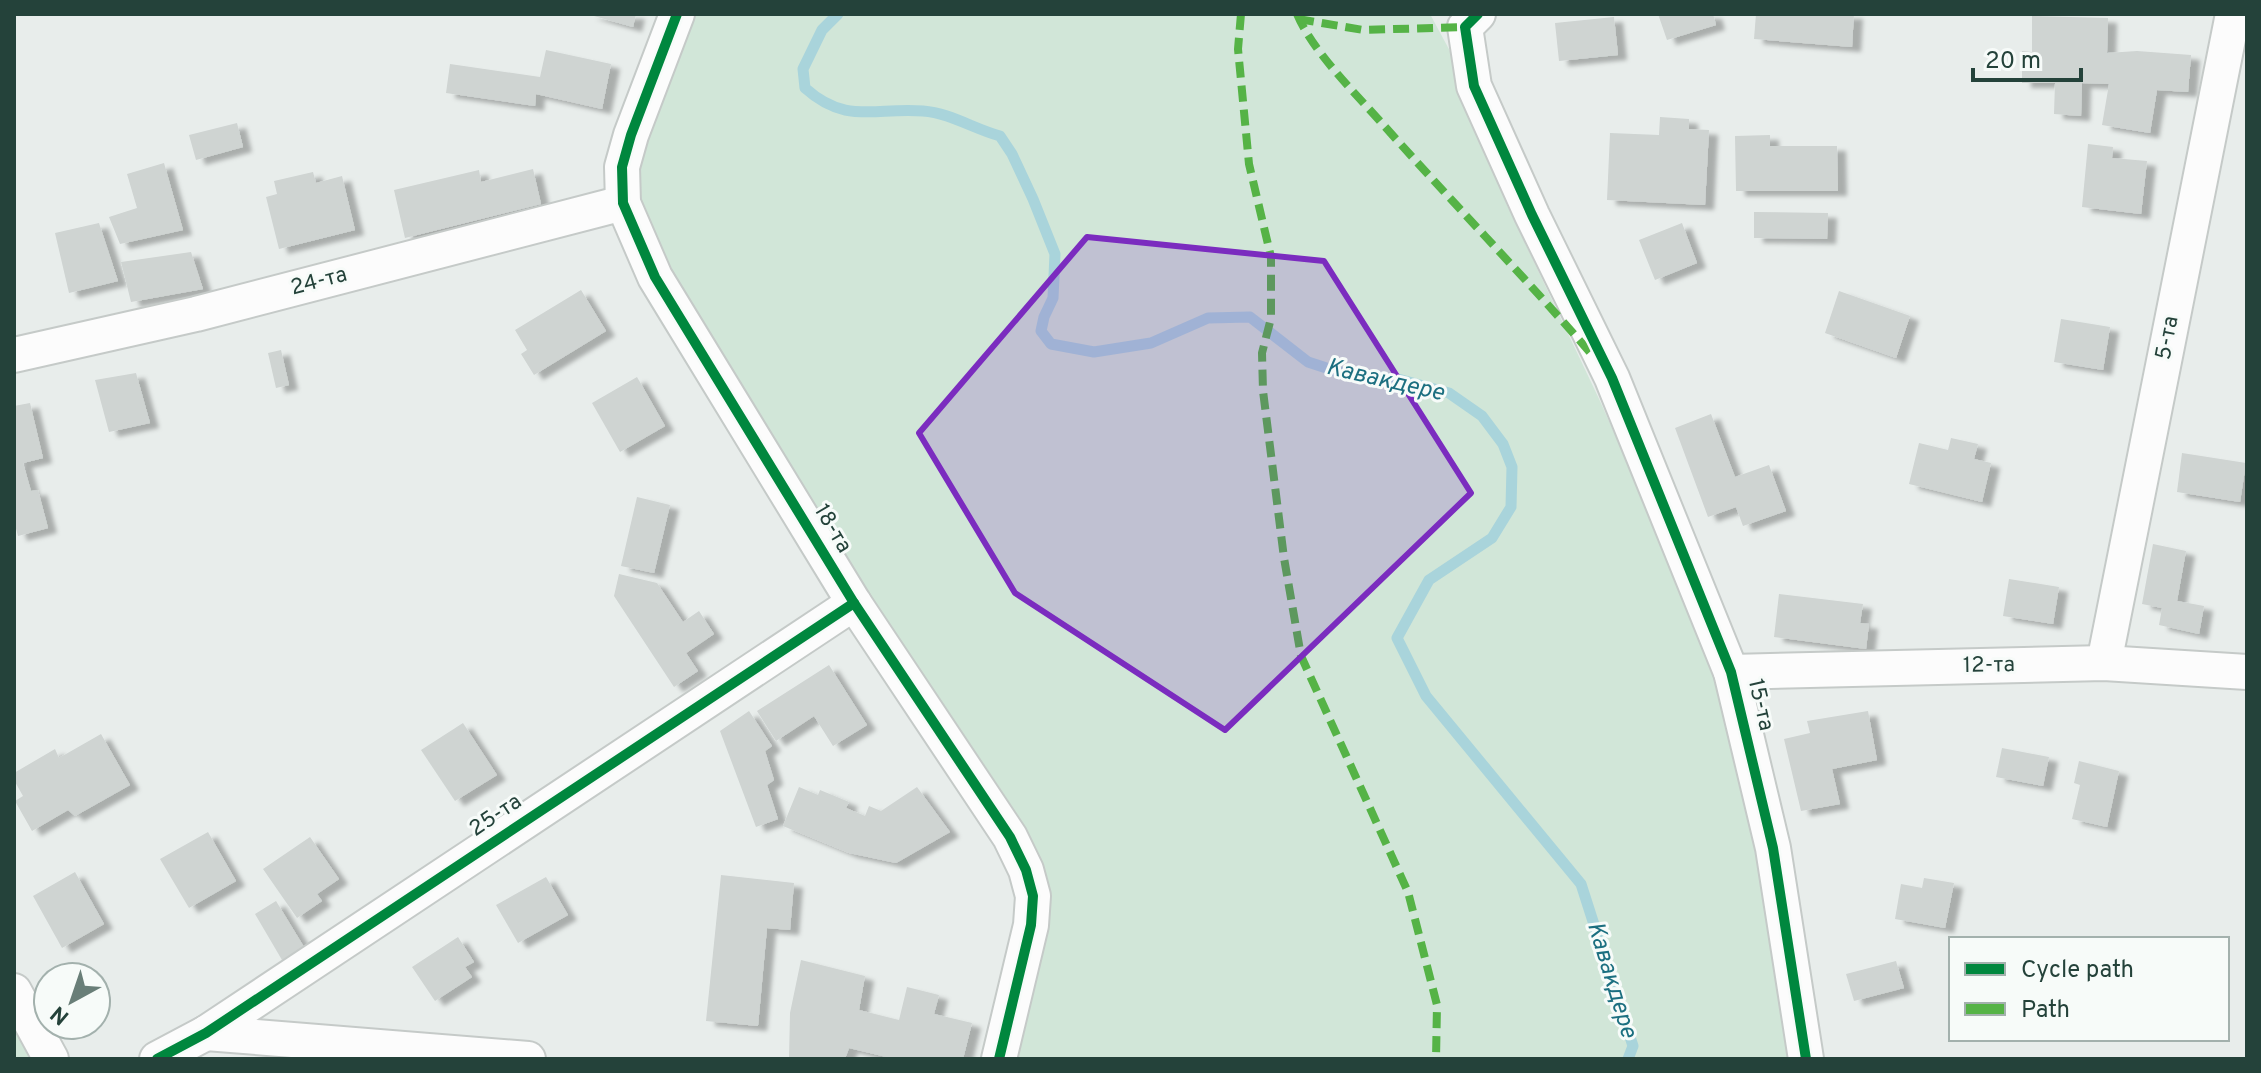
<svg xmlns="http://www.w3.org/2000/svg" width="2261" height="1073" viewBox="0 0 2261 1073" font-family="Overpass,sans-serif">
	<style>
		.green { fill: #d1e6d8 }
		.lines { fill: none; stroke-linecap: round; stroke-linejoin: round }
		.stream { stroke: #a9d4db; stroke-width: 11 }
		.building { fill: #cfd4d2; filter: url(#shadow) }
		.street-casing { stroke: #c5cac8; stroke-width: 38 }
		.street { stroke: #fcfcfc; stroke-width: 34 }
		.quiet { stroke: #55b346; stroke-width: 8; stroke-dasharray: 16 8; stroke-linecap: butt }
		.cycleway-casing { stroke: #f7fbf9; stroke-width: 15 }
		.cycleway { stroke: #00873e; stroke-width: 10 }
		.marked { fill: #7b2cbf; fill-opacity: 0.2; stroke: #7b2cbf; stroke-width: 6; stroke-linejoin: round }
		.labels { text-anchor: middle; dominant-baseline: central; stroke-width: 6; stroke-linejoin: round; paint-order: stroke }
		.street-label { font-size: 22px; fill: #24423a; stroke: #f7fbf9 }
		.water-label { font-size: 24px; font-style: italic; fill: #1c6f80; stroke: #f7fbf9 }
	</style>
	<defs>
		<filter id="shadow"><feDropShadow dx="9" dy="5" stdDeviation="2" flood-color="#0004"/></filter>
	</defs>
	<rect width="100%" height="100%" fill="#e8edeb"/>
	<g class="green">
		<polygon points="691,14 1430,14 1451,53 1507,205 1600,401 1719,668 1764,850 1789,1059 1008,1059 1043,897 697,324 652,236 636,182 646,121"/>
		<polygon points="14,990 52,1059 14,1059"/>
	</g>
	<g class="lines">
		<path class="stream" d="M838,14L822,30L803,69L805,88C846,125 875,107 923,111C950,113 974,129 1000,136L1012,154L1033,199L1055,254L1053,298L1044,317L1041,331L1051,344L1094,352L1151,343L1208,318L1250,317L1308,362L1351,376L1398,379L1449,393L1482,416L1503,444L1512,467L1511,507L1492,538L1429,580L1397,638L1426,696L1581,884L1633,1046L1628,1059"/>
	</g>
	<g class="building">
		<polygon points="587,14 636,14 633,27"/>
		<polygon points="1658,14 1713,14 1716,25 1667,40"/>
		<polygon points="1756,14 1854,14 1852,47 1754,39"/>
		<polygon points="2032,16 2108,18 2107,53 2137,51 2191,55 2188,92 2157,90 2150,133 2102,125 2109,84 2082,83 2081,116 2054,114 2055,83 2022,83 2022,51 2032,52"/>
		<polygon points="1614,17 1618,55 1559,61 1555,23"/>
		<polygon points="546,50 611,64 602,109 536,94 535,106 446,93 450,64 540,77"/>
		<polygon points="1660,117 1689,119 1689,129 1709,130 1705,205 1607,200 1610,133 1659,135"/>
		<polygon points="237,123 243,147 196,160 189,135"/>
		<polygon points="1770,135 1770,146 1837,146 1838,191 1736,191 1735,136"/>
		<polygon points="2088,144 2113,147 2112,158 2147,161 2141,214 2082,207"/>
		<polygon points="164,163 183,230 120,244 109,217 137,208 127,174"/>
		<polygon points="533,169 541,204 405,238 394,190 479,170 481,182"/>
		<polygon points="313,172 316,183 342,176 355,230 279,249 266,197 277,194 274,181"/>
		<polygon points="1754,212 1828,213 1827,239 1754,238"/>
		<polygon points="99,223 118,281 69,293 55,233"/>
		<polygon points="1682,223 1697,263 1655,280 1639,240"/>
		<polygon points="191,252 203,289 131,302 121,262"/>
		<polygon points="581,290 606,331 534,375 521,354 527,350 515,330"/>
		<polygon points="1839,291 1910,316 1896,358 1825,333"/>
		<polygon points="2061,319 2110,327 2103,370 2054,362"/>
		<polygon points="281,350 289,385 276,388 268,353"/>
		<polygon points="136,373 150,423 109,432 95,380"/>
		<polygon points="637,377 665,426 620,452 592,403"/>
		<polygon points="30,403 43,458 23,463 31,491 38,490 48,528 18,536 14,521 14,406"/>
		<polygon points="1711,414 1735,477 1769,465 1786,511 1743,526 1736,507 1708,517 1675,428"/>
		<polygon points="1951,438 1978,444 1974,459 1991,463 1982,502 1909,484 1919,443 1948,450"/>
		<polygon points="2182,453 2246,463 2240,502 2177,492"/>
		<polygon points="637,497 670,505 654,573 621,566"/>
		<polygon points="2153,544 2186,551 2177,601 2204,606 2199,634 2159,625 2162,608 2142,604"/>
		<polygon points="619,574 657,583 683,622 699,611 714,634 686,653 698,671 674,687 614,596"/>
		<polygon points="2009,579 2059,587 2053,624 2003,616"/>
		<polygon points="1779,594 1863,604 1860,623 1869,624 1866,649 1774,637"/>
		<polygon points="829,665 867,725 833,746 814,716 776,741 757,711"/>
		<polygon points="749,711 772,746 765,751 774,780 767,785 778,819 756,827 720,731"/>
		<polygon points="1868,711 1877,760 1832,769 1840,804 1801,811 1784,739 1810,733 1807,721"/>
		<polygon points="463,723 497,775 455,801 421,750"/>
		<polygon points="101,734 130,785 75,816 68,810 32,831 15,801 23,796 14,780 14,773 55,749 59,758"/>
		<polygon points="2002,748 2049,757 2043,786 1996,777"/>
		<polygon points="2079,761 2119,771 2107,827 2072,819 2080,785 2074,783"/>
		<polygon points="799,787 818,795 820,790 849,802 846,808 865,816 869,806 881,811 917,787 950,832 896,863 849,853 783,826"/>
		<polygon points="208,832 236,881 189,908 160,859"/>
		<polygon points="310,837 339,879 317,894 322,901 297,918 263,869"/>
		<polygon points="75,872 104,924 62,948 33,896"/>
		<polygon points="721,875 794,883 790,930 767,928 758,1026 706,1021"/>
		<polygon points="546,877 568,915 518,943 496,905"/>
		<polygon points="1924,878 1954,883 1945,928 1895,919 1901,884 1922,888"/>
		<polygon points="276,901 304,947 282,960 255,914"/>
		<polygon points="458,937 474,962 465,967 472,977 435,1001 412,967"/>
		<polygon points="801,960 865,976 859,1010 899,1020 907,987 939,995 934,1014 972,1023 963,1059 895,1059 849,1048 845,1059 789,1059 790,1013"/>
		<polygon points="1896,961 1904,988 1854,1001 1846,974"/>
	</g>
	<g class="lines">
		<g class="street-casing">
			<g id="street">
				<polyline points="677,14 631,135 622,167 623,203 655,277 854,603 1010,837 1026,870 1033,896 1031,925 999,1059"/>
				<polyline points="1478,14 1465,27 1474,86 1532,215 1612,378 1731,672 1773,848 1806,1059"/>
				<polyline points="14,355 196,314 623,203"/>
				<polyline points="2104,663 2233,14"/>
				<polyline points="1731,672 2104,663 2247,672"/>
				<polyline points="14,991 51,1059"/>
				<polyline points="206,1033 528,1059"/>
				<polyline points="157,1059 206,1033 854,603"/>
			</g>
		</g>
		<use href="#street" class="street"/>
		<g class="quiet">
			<polyline points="1241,14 1238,49 1249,164 1271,257 1271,318 1262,353 1263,391 1284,558 1301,656 1408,892 1437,1005 1436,1059"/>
			<path d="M1297,14C1312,50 1353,91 1379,120C1450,200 1524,276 1594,357"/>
			<polyline points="1298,19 1363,30 1465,27"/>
		</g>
		<g class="cycleway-casing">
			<g id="cycleway">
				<polyline points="677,14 631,135 622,167 623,203 655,277 854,603 1010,837 1026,870 1033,896 1031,925 999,1059"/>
				<polyline points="1478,14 1465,27 1474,86 1532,215 1612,378 1731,672 1773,848 1806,1059"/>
				<polyline points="157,1059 206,1033 854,603"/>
			</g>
		</g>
		<use href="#cycleway" class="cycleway"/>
	</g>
	<path class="marked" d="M1087,237L1324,261L1471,493L1225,730L1015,593L919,433Z"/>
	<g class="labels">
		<g class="street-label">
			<text transform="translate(319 282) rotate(-15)">24-та</text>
			<text transform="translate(2168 338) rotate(-79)">5-та</text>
			<text transform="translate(832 529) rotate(59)">18-та</text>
			<text transform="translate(1989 666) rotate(-1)">12-та</text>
			<text transform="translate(1760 705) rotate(77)">15-та</text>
			<text transform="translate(496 816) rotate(-34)">25-та</text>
		</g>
		<g class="water-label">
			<text transform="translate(1385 381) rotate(13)">Кавакдере</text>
			<text transform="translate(1611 980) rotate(73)">Кавакдере</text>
		</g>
	</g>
	<rect width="2261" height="1073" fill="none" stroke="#24423a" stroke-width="32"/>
	<rect x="1949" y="937" width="280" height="104" fill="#f7fbf9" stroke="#a3b1ad" stroke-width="2"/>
	<rect x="1965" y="963" width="40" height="12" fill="#00873e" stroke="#a3b1ad" stroke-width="2"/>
	<text x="2021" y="977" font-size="24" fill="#24423a">Cycle path</text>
	<rect x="1965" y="1003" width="40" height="12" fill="#55b346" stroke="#a3b1ad" stroke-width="2"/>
	<text x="2021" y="1017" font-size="24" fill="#24423a">Path</text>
	<g transform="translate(72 1001) rotate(220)"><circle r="38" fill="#f7fbf9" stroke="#a3b1ad" stroke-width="2"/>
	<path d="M0-6L14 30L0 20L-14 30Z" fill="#697e78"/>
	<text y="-12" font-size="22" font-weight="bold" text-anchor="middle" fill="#24423a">N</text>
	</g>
	<path d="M1973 68v12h108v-12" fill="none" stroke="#24423a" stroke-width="4"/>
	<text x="1985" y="68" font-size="24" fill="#24423a" stroke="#f7fbf9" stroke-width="6" paint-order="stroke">20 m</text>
</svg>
